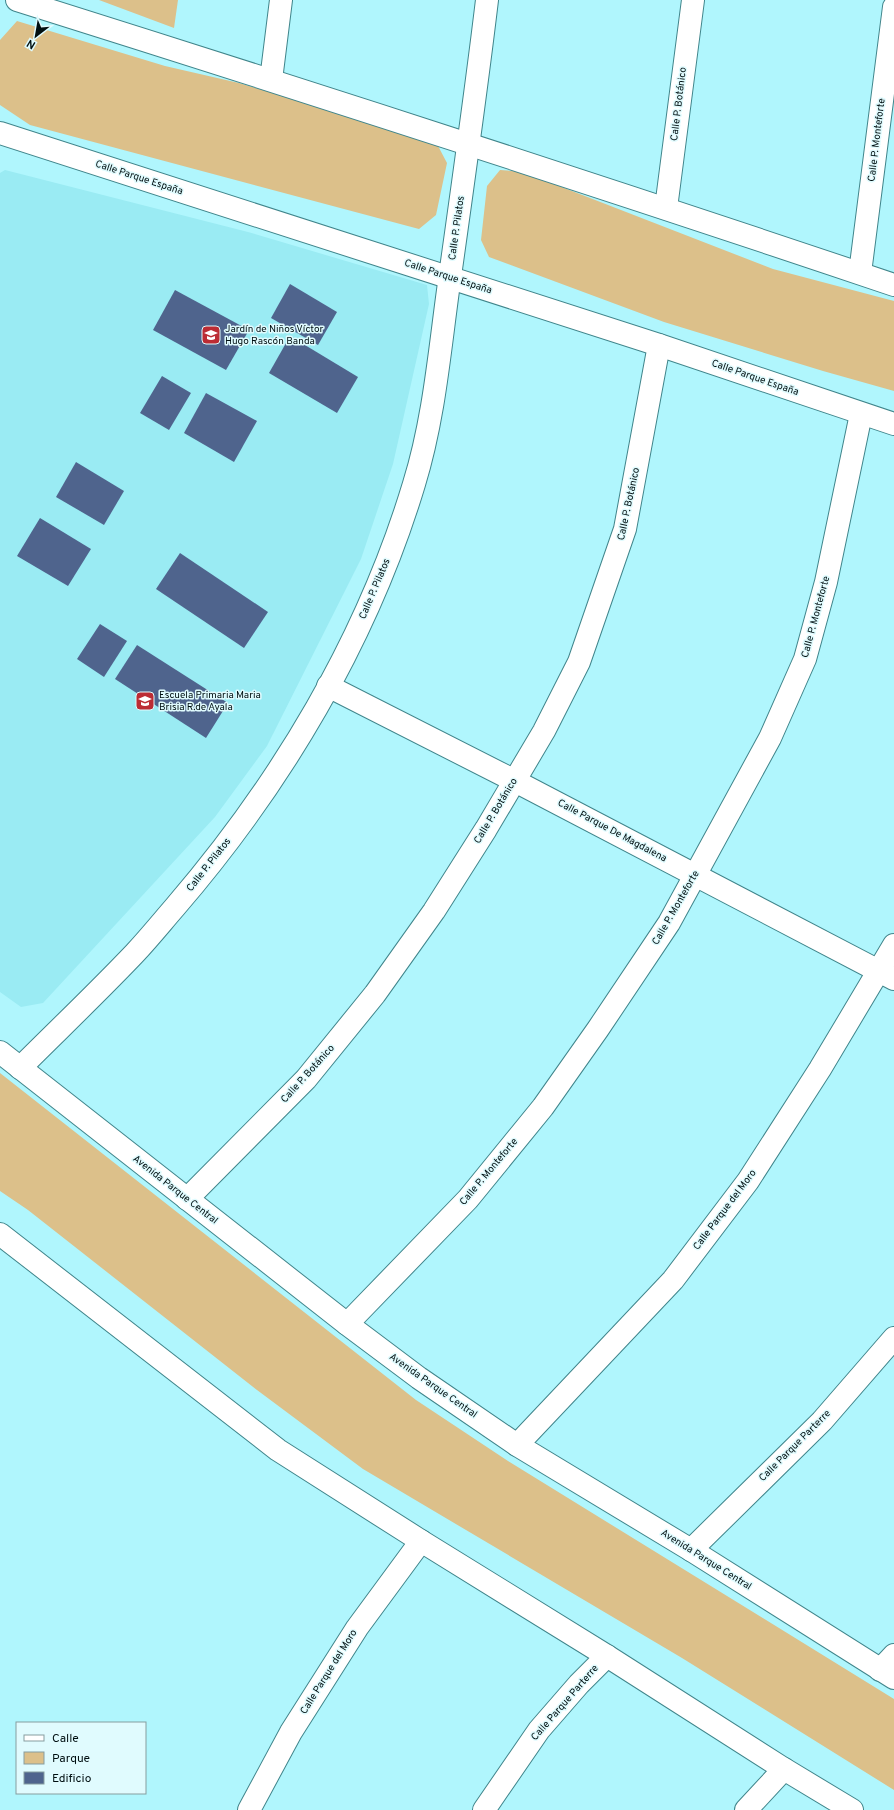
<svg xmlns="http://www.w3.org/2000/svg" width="894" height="1810" viewBox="0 0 894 1810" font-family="Overpass,sans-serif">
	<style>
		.built { fill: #9aebf3 }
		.green { fill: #dcc08a }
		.building { fill: #4f648d }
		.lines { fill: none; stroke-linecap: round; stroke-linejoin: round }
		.minor-casing { stroke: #40858b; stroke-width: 24 }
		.tertiary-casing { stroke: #40858b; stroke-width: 24 }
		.minor { stroke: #fff; stroke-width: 22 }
		.tertiary { stroke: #fff; stroke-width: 22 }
		.labels { text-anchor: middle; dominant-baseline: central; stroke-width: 3; stroke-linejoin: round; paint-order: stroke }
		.street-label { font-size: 10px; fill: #000f11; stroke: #e0fbfe }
		.poi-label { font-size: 10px; fill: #000f11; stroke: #e0fbfe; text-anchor: start }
	</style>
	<rect width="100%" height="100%" fill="#b0f6fd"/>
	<polygon class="built" points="5,170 248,232 427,285 429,304 393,464 361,559 267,746 215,817 43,1003 21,1007 0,992 0,173"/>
	<g class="green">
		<polygon points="99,0 178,0 174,28"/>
		<polygon points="17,21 165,66 239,83 376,123 437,144 447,163 436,215 419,229 30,125 0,105 0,40"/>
		<polygon points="500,170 523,172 773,269 894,301 894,391 823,371 664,322 489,257 481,240 487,186"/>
		<polygon points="0,1073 416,1400 508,1461 894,1699 894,1790 682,1658 363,1469 257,1390 28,1210 0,1191"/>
	</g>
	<g class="building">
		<polygon points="290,284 337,312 318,345 271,318"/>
		<polygon points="175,290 249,330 226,370 153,330"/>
		<polygon points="290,336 358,377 337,413 269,373"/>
		<polygon points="162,376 191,393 169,430 140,413"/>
		<polygon points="206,393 257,421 234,462 184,433"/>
		<polygon points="76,462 124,491 104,525 56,497"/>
		<polygon points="40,518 91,549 68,586 17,556"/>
		<polygon points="180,553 268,612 244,648 156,589"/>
		<polygon points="100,624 127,641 104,677 77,659"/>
		<polygon points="137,645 228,703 206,738 115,679"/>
	</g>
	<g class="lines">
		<g class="minor-casing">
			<g id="minor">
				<polyline points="271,80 281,0"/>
				<polyline points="666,208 693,0"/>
				<polyline points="860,273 894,7"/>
				<polyline points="328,686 515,781 894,979"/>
				<path d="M20,1068C58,1030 98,992 135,953C149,938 162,922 175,907C281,784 367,640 414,484C435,416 440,345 450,276C463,184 476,92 487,0"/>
				<polyline points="187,1199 306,1079 375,994 434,911 486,829 544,731 579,662 625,529 659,345"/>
				<polyline points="347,1324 468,1199 543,1107 598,1029 669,923 770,738 805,659 826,582 861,414"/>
				<polyline points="517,1445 673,1280 748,1181 820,1069 894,945"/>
				<polyline points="691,1550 822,1421 894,1338"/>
				<polyline points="880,1670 894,1655"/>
				<polyline points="249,1810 291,1732 357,1628 421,1541"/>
				<polyline points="484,1810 539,1730 579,1684 607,1656"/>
				<polyline points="746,1810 784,1769"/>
			</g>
		</g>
		<g class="tertiary-casing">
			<g id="tertiary">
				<path d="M17,0C310,92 603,187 894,285"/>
				<polyline points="0,133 659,345 894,424"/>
				<polyline points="0,1052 347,1324 419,1378 517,1445 691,1550 894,1678"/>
				<polyline points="0,1234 278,1450 421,1541 607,1656 784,1769 852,1810"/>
			</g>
		</g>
		<use href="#minor" class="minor"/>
		<use href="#tertiary" class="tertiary"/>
	</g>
	<defs>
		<g id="school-square" transform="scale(1)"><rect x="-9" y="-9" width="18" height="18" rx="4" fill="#bc2c34" stroke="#e0fbfe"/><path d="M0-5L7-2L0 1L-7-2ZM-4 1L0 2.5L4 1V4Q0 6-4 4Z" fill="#fff"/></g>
	</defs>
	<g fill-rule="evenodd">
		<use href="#school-square" x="211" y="335"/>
		<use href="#school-square" x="145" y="701"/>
	</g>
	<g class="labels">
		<g class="street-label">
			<text transform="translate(679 104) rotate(-83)">Calle P. Botánico</text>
			<text transform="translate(877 140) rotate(-83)">Calle P. Monteforte</text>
			<text transform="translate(139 178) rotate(18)">Calle Parque España</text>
			<text transform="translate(457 228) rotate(-82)">Calle P. Pilatos</text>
			<text transform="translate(448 277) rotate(18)">Calle Parque España</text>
			<text transform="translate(755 378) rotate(19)">Calle Parque España</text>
			<text transform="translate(629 504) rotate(-78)">Calle P. Botánico</text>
			<text transform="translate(375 589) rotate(-67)">Calle P. Pilatos</text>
			<text transform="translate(816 617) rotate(-75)">Calle P. Monteforte</text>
			<text transform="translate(496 811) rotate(-59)">Calle P. Botánico</text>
			<text transform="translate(612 831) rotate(28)">Calle Parque De Magdalena</text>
			<text transform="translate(209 865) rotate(-52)">Calle P. Pilatos</text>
			<text transform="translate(676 908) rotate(-60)">Calle P. Monteforte</text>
			<text transform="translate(308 1074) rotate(-48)">Calle P. Botánico</text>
			<text transform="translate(489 1172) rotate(-50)">Calle P. Monteforte</text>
			<text transform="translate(175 1190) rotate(38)">Avenida Parque Central</text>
			<text transform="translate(725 1210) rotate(-53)">Calle Parque del Moro</text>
			<text transform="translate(433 1386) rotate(35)">Avenida Parque Central</text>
			<text transform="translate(795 1446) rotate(-45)">Calle Parque Parterre</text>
			<text transform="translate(706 1560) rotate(32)">Avenida Parque Central</text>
			<text transform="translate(329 1672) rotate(-58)">Calle Parque del Moro</text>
			<text transform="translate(565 1703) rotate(-49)">Calle Parque Parterre</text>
		</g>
		<g class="poi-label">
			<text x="225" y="329">Jardín de Niños Víctor<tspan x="225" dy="12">Hugo Rascón Banda</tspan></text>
			<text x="159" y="695">Escuela Primaria Maria<tspan x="159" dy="12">Brisia R.de Ayala</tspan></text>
		</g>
	</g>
	<rect x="16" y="1722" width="130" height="72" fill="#e0fbfe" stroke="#869d9f"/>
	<rect x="24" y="1735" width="20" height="6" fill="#ffffff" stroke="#869d9f"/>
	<text x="52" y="1742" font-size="12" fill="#000f11">Calle</text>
	<rect x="24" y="1752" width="20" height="12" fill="#dcc08a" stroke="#869d9f"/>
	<text x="52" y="1762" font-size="12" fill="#000f11">Parque</text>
	<rect x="24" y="1772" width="20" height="12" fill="#4f648d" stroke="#869d9f"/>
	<text x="52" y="1782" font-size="12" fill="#000f11">Edificio</text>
	<g transform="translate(36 36) rotate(211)" stroke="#e0fbfe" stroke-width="3" paint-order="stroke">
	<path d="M0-3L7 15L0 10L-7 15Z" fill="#000f11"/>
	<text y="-6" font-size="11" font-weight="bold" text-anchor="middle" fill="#000f11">N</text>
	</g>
</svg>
